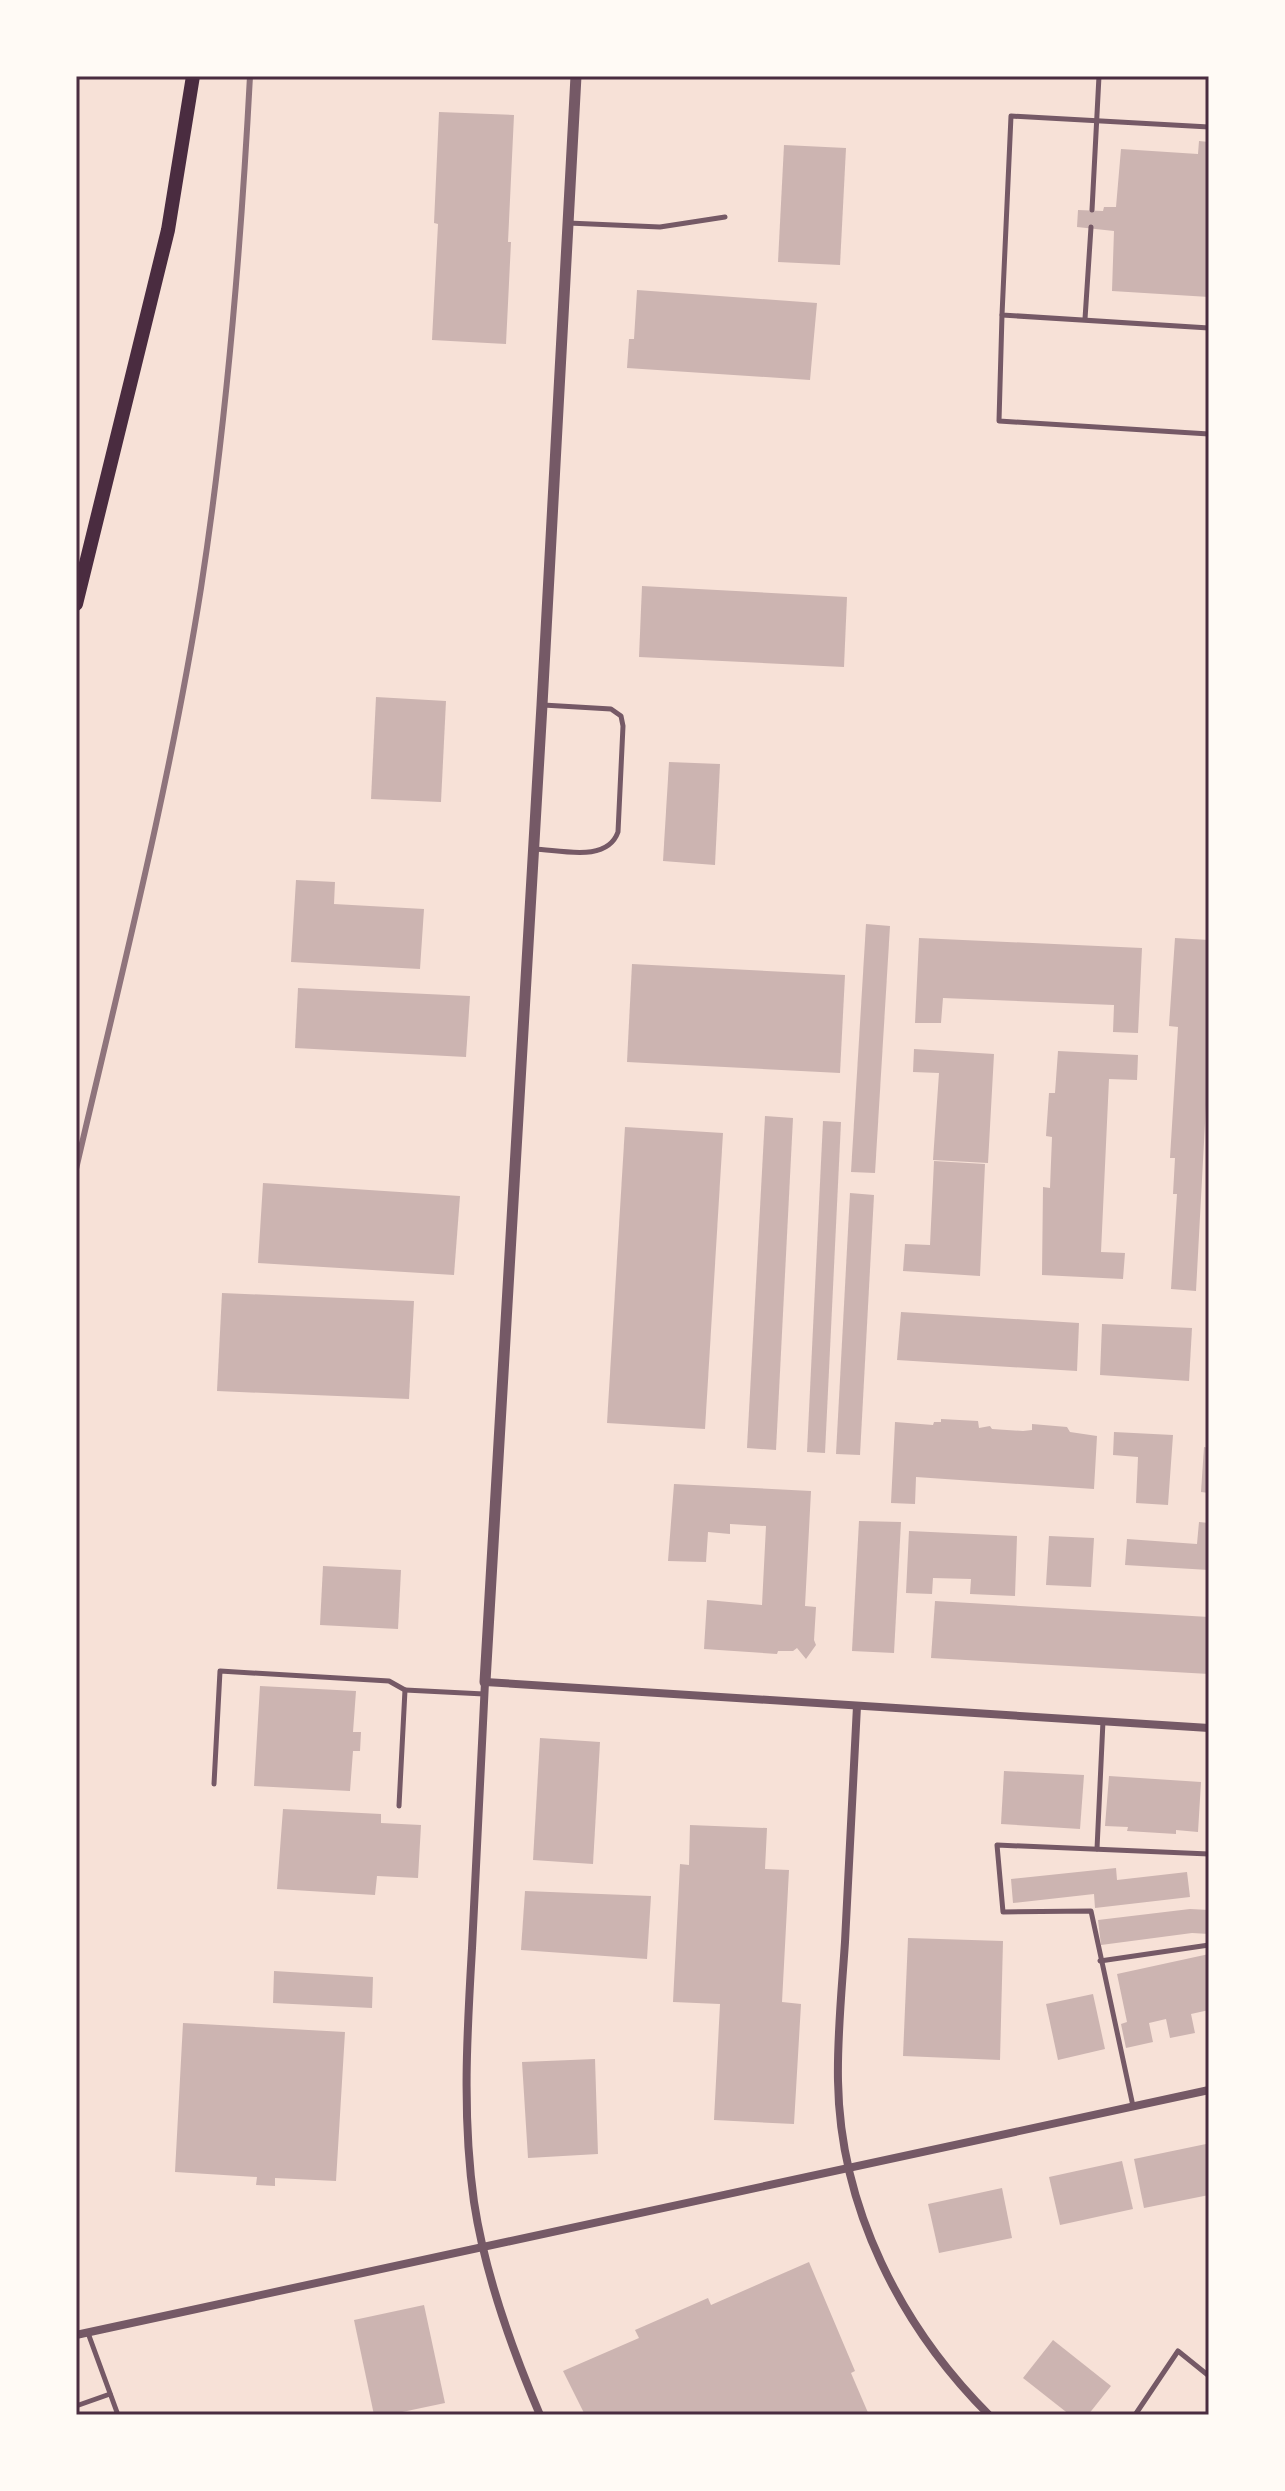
<svg xmlns="http://www.w3.org/2000/svg" width="1285" height="2491" viewBox="0 0 1285 2491" font-family="'PT Sans',sans-serif">
	<style>
		.building { fill: #ccb4b1 }
		.lines { fill: none; stroke-linecap: round; stroke-linejoin: round }
		.service { stroke: #755966; stroke-width: 5 }
		.minor { stroke: #755966; stroke-width: 8 }
		.tertiary { stroke: #755966; stroke-width: 11 }
		.primary { stroke: #4a2c40; stroke-width: 14 }
		.rail { stroke: #8f747c; stroke-width: 6 }
		.neatline { fill: none; stroke: #4a2c40; stroke-width: 3 }
	</style>
	<rect width="100%" height="100%" fill="#f7e1d7"/>
	<g class="building">
		<polygon points="439,112 514,115 508,242 511,242 506,344 432,340 438,224 434,223"/>
		<polygon points="1199,141 1209,142 1209,297 1112,291 1114,231 1077,227 1078,210 1103,211 1104,207 1116,207 1121,149 1198,154"/>
		<polygon points="784,145 846,148 840,265 778,262"/>
		<polygon points="637,290 817,303 810,380 627,368 629,339 634,339"/>
		<polygon points="642,586 847,597 844,667 639,657"/>
		<polygon points="376,697 446,701 441,802 371,799"/>
		<polygon points="669,762 720,764 715,865 663,861"/>
		<polygon points="296,880 335,882 334,904 424,909 420,969 291,962"/>
		<polygon points="866,924 890,926 875,1173 851,1172"/>
		<polygon points="919,938 1142,948 1138,1033 1113,1032 1114,1005 943,998 941,1023 915,1023"/>
		<polygon points="1175,938 1209,940 1209,1049 1196,1291 1171,1289 1177,1194 1173,1194 1175,1158 1170,1158 1178,1027 1169,1026"/>
		<polygon points="632,964 845,975 840,1073 627,1062"/>
		<polygon points="298,988 470,996 466,1057 295,1048"/>
		<polygon points="914,1049 994,1054 988,1163 933,1160 939,1073 913,1072"/>
		<polygon points="1058,1051 1138,1055 1137,1080 1109,1079 1101,1252 1125,1253 1123,1279 1042,1275 1043,1187 1050,1188 1052,1137 1046,1136 1049,1093 1055,1093"/>
		<polygon points="765,1116 793,1118 776,1450 747,1448"/>
		<polygon points="823,1121 841,1122 825,1453 807,1452"/>
		<polygon points="625,1127 723,1133 705,1429 607,1423"/>
		<polygon points="934,1161 985,1164 980,1276 903,1271 905,1244 930,1245"/>
		<polygon points="263,1183 460,1196 454,1275 258,1263"/>
		<polygon points="850,1193 874,1195 860,1455 836,1454"/>
		<polygon points="222,1293 414,1301 409,1399 217,1391"/>
		<polygon points="901,1312 1079,1323 1077,1371 897,1360"/>
		<polygon points="1102,1324 1192,1328 1189,1381 1100,1375"/>
		<polygon points="941,1419 978,1421 979,1428 990,1426 992,1429 1023,1431 1032,1430 1032,1424 1067,1427 1070,1432 1097,1436 1094,1489 916,1477 915,1504 891,1503 895,1422 933,1425 934,1422 941,1422"/>
		<polygon points="1114,1432 1173,1435 1168,1505 1136,1503 1138,1457 1113,1455"/>
		<polygon points="1204,1447 1209,1448 1209,1493 1201,1492"/>
		<polygon points="674,1484 811,1491 805,1606 816,1607 814,1640 816,1645 806,1659 797,1648 793,1651 778,1651 777,1654 704,1649 707,1600 762,1605 766,1526 730,1524 730,1534 708,1532 706,1562 668,1561"/>
		<polygon points="859,1521 901,1522 894,1653 852,1651"/>
		<polygon points="1199,1522 1209,1523 1209,1570 1125,1565 1127,1539 1197,1544"/>
		<polygon points="909,1531 1017,1536 1015,1596 970,1594 971,1579 933,1578 932,1594 906,1593"/>
		<polygon points="1049,1536 1094,1538 1091,1587 1046,1585"/>
		<polygon points="323,1566 401,1570 398,1629 320,1625"/>
		<polygon points="935,1601 1209,1617 1209,1674 931,1658"/>
		<polygon points="260,1686 356,1691 353,1732 361,1732 360,1751 353,1751 350,1791 254,1786"/>
		<polygon points="540,1738 600,1742 593,1864 533,1860"/>
		<polygon points="1004,1771 1084,1775 1080,1829 1001,1824"/>
		<polygon points="1109,1776 1201,1782 1198,1832 1176,1830 1176,1834 1127,1831 1128,1827 1105,1826"/>
		<polygon points="283,1809 381,1814 381,1823 421,1825 418,1878 377,1876 375,1895 277,1889"/>
		<polygon points="690,1825 767,1828 765,1869 789,1870 782,2002 801,2004 794,2124 714,2120 720,2004 673,2002 680,1864 689,1865"/>
		<polygon points="1116,1868 1117,1880 1187,1872 1190,1897 1095,1908 1094,1894 1013,1903 1011,1879"/>
		<polygon points="525,1891 651,1896 647,1959 521,1950"/>
		<polygon points="1190,1909 1209,1910 1209,1934 1192,1933 1101,1945 1098,1920"/>
		<polygon points="908,1938 1003,1941 1000,2060 903,2056"/>
		<polygon points="1209,1954 1209,2010 1191,2014 1195,2033 1170,2038 1166,2019 1149,2023 1153,2042 1126,2048 1121,2024 1127,2022 1117,1974"/>
		<polygon points="274,1971 373,1977 372,2008 273,2003"/>
		<polygon points="1093,1994 1105,2049 1058,2060 1046,2004"/>
		<polygon points="183,2023 345,2032 336,2181 275,2178 275,2186 256,2185 257,2177 175,2172"/>
		<polygon points="595,2059 598,2154 528,2158 522,2062"/>
		<polygon points="1206,2144 1209,2160 1209,2195 1144,2208 1134,2159"/>
		<polygon points="1122,2161 1133,2209 1060,2225 1049,2177"/>
		<polygon points="1002,2188 1012,2238 939,2253 928,2204"/>
		<polygon points="809,2262 855,2371 851,2373 869,2415 585,2415 563,2371 639,2338 635,2330 708,2298 711,2305"/>
		<polygon points="424,2305 445,2403 388,2415 374,2415 354,2320"/>
		<polygon points="1053,2340 1111,2386 1088,2415 1070,2415 1023,2378"/>
	</g>
	<g class="lines">
		<g class="service">
			<polyline points="1209,127 1011,116 1002,315 1209,328"/>
			<polyline points="1092,210 1099,76"/>
			<polyline points="568,223 660,227 725,217"/>
			<polyline points="1002,315 999,421 1209,434"/>
			<polyline points="1085,319 1091,227"/>
			<path d="M534,849C561,850 607,863 618,832L623,726L621,716L611,709L543,705"/>
			<polyline points="405,1690 484,1694"/>
			<polyline points="214,1784 220,1671 389,1681 405,1690 399,1806"/>
			<polyline points="1097,1849 1103,1721"/>
			<polyline points="1100,1961 1209,1945"/>
			<polyline points="1133,2106 1091,1911 1003,1912 997,1845 1209,1854"/>
			<polyline points="88,2333 118,2415"/>
			<polyline points="76,2406 110,2394"/>
			<polyline points="1135,2415 1178,2351 1209,2376"/>
		</g>
		<g class="minor">
			<path d="M857,1706C853,1784 849,1863 845,1942C842,1988 837,2035 838,2081C840,2208 901,2327 989,2415"/>
			<polyline points="76,2335 1209,2090"/>
			<path d="M540,2415C511,2347 485,2275 474,2202C462,2117 467,2033 472,1948C476,1859 481,1771 485,1682L1209,1728"/>
		</g>
		<polyline class="tertiary" points="485,1682 542,705 576,76"/>
		<polyline class="primary" points="76,604 168,230 193,76"/>
		<path class="rail" d="M76,1169C121,976 170,784 201,588C227,419 241,247 250,76"/>
	</g>
	<rect width="1285" height="2491" fill="none" stroke="#fffaf5" stroke-width="156"/>
	<rect x="78" y="78" width="1129" height="2335" class="neatline"/>
</svg>
